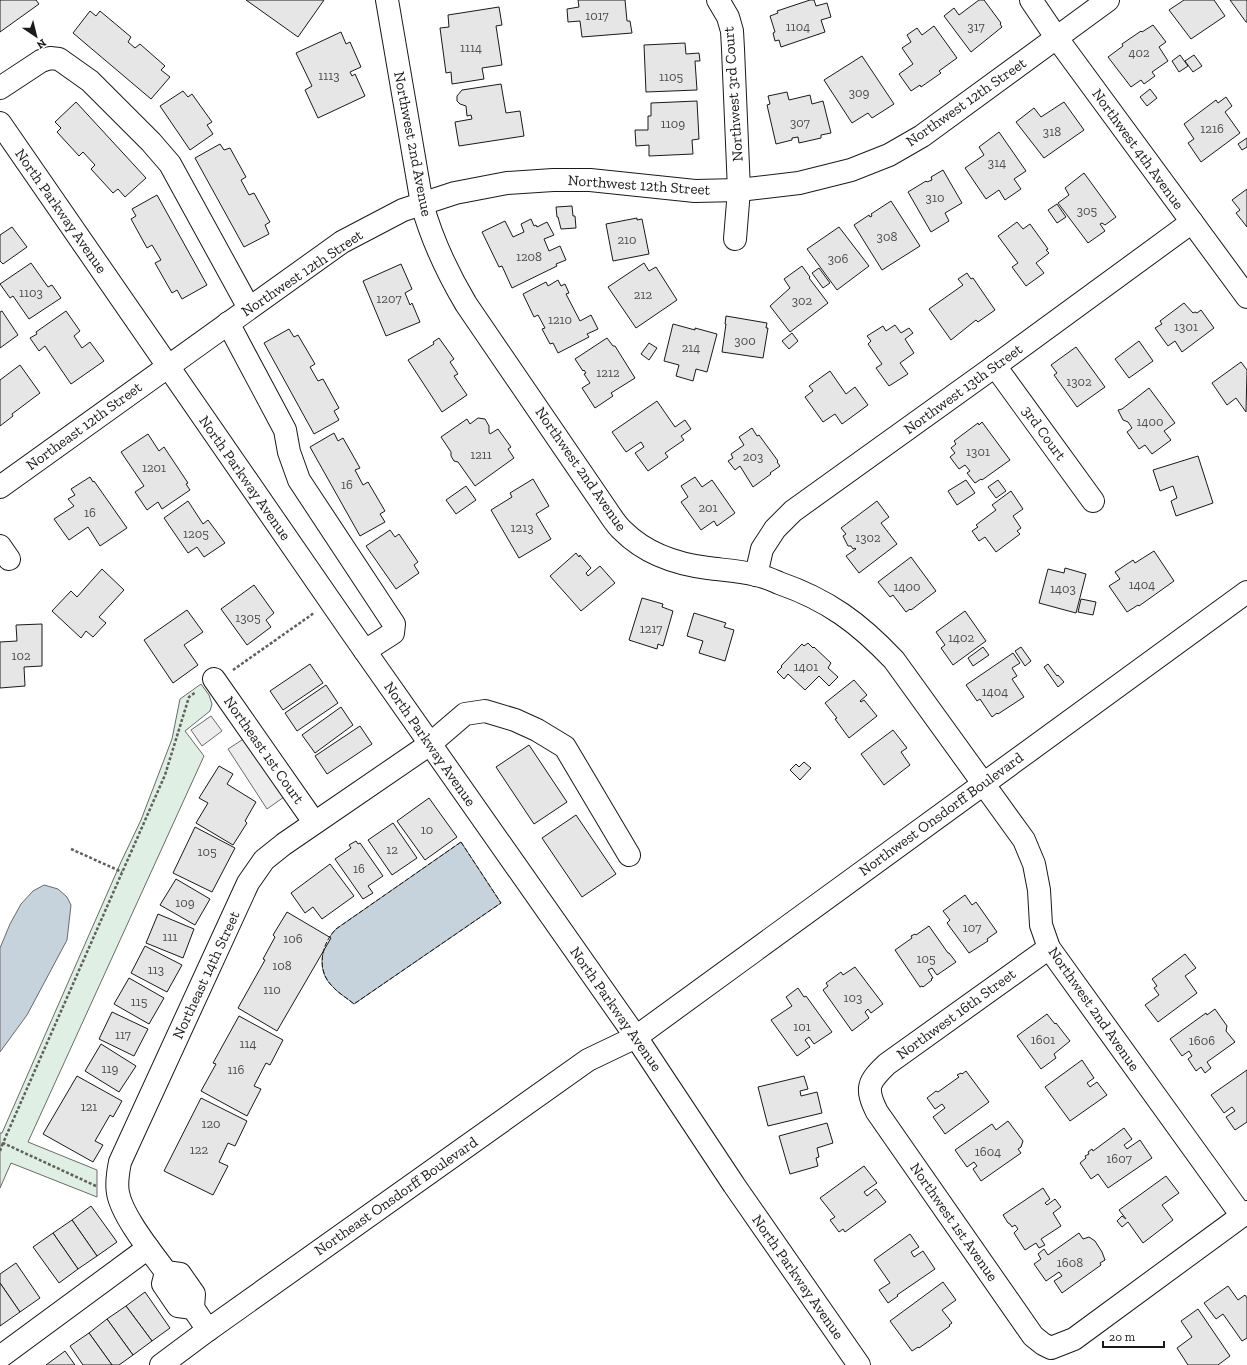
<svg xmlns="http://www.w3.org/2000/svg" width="1247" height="1365" viewBox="0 0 1247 1365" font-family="'Zilla Slab',serif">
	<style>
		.green { fill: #e0efe3; stroke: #6a6a6a }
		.parking { fill: #ededed; stroke: #6a6a6a }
		.water { fill: #c6d2dc; stroke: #6a6a6a }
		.building { fill: #e6e6e6; stroke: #1a1a1a }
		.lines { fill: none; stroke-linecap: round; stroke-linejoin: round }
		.minor-casing { stroke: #1a1a1a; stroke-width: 24 }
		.path { stroke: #5f5f5f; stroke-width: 2.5; stroke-dasharray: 3 2; stroke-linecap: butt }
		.minor { stroke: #fff; stroke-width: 22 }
		.fence { stroke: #1a1a1a; stroke-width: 1; stroke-dasharray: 5 2; stroke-linecap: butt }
		.labels { text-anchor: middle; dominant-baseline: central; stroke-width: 3; stroke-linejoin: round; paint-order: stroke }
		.number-label { font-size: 13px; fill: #4d4d4d }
		.street-label { font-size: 15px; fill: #1a1a1a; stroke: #fff }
	</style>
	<rect width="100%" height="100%" fill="#fff"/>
	<polygon class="green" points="201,684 209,695 212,704 210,711 185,731 204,756 28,1142 97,1170 97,1197 11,1163 0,1188 0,1133 2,1133 121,862 141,820 172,739 180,699"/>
	<g class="parking">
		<polygon points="211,716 222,731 202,746 191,730"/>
		<polygon points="245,738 284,797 267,809 228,749"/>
	</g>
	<g class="water">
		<path d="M461,842L501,903L354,1004C347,998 338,993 332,986C315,969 322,944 336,929Z"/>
		<polygon points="44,885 58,889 67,897 71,905 67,940 27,1015 0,1052 0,948 10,924 21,904 33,891"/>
	</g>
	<g class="building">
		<polygon points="0,0 36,0 39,4 0,32"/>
		<polygon points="246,0 324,0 298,37"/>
		<polygon points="578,0 625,0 627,21 630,21 632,33 582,37 580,21 568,22 567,9 579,7"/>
		<polygon points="810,0 814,0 816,6 827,3 831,17 821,20 825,32 781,47 779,40 775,41 773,33 775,32 770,16 778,13 777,11"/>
		<polygon points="979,0 984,0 1001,23 1000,24 1002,27 971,52 944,16 954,8 959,15"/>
		<polygon points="1184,0 1214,0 1225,16 1191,39 1169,10"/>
		<polygon points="1230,0 1247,0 1247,22 1246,22"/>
		<polygon points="499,7 502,25 496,26 502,65 482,68 484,79 452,84 451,72 446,73 440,28 449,27 448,15"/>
		<polygon points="90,11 96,16 100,11 131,37 128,42 135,48 140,44 165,66 161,70 170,77 151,99 73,33"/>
		<polygon points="1153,25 1166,42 1159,47 1168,61 1152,72 1155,76 1144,84 1141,80 1131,87 1108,57 1123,46 1122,44 1141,31 1142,32"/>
		<polygon points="934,26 957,58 939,71 941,73 921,87 920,85 911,91 899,74 913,64 902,48 911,42 907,35 917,28 922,35"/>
		<polygon points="341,32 346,44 350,42 361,67 350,72 352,76 355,74 365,96 318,118 305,90 312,86 296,53"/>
		<polygon points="685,43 686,54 699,53 700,61 695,61 697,90 646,92 644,45"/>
		<polygon points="1180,55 1188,66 1179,72 1172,61"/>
		<polygon points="1194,55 1202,66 1193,72 1185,61"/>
		<polygon points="862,56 894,104 872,118 868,113 852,123 824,80"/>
		<polygon points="501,84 506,113 520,111 524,136 459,146 455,122 472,119 471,115 467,116 466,106 460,104 457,101 457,96 462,90"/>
		<polygon points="1150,89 1157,98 1147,106 1140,97"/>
		<polygon points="183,91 188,97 192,94 212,122 207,125 213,134 190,150 160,106"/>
		<polygon points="787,92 789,100 810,95 812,104 823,101 831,133 821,135 821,138 799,143 798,137 792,138 792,140 776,144 767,105 770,104 768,96"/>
		<polygon points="1226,97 1232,106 1225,112 1240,133 1201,162 1188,143 1194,139 1184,124 1216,100 1218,103"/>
		<polygon points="697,101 699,139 692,140 693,154 649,156 649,145 636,146 635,130 648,130 648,116 651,116 651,103"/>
		<polygon points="76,102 146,178 125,197 118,189 113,193 91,169 95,165 83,152 79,156 57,132 61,128 55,122"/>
		<polygon points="1064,102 1084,130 1044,158 1016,122 1034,108 1041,117"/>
		<polygon points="999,132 1026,171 1014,179 1021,189 1005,200 999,190 986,199 965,168 984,155 979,147"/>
		<polygon points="1247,138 1247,147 1242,150 1238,144"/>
		<polygon points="220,144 224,150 230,148 246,177 241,180 249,195 254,193 270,222 265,225 269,234 244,247 195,158"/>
		<polygon points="943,170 962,203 945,213 949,221 931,232 908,192 926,181 927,182 932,180 931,177"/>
		<polygon points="1084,173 1116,217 1105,225 1102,223 1100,224 1105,231 1088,243 1058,203 1069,195 1065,188"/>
		<polygon points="1247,189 1247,227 1236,213 1240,210 1232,200"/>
		<polygon points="157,195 207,285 182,299 177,290 172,293 155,263 161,260 152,245 147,248 131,219 136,216 132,209"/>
		<polygon points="891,201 920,246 882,270 854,225 869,215 870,217 872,216 871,214"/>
		<polygon points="1057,204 1066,217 1057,223 1048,210"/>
		<polygon points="572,206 573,216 575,216 576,228 561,229 558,217 557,217 556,207"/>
		<polygon points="637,218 637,220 642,219 649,254 613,261 606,224"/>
		<polygon points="531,219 534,226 536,225 537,227 547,222 554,235 544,239 549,251 560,246 566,260 556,264 557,266 512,288 502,266 499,267 482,232 505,221 513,237 524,232 521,224"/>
		<polygon points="1017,222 1023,229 1030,224 1048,249 1046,250 1049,253 1036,263 1044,273 1026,286 1012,267 1018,263 998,236"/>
		<polygon points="12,227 27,247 3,264 0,261 0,235"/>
		<polygon points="839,227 869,266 837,290 807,249"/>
		<polygon points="31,263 48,287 52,285 61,298 29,319 13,296 10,298 0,284"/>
		<polygon points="644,263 649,271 656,267 677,300 636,328 608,287"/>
		<polygon points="401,264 412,289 405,293 410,305 412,303 420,322 386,336 363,281"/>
		<polygon points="802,266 810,277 809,278 828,303 790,332 770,306 790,288 784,279"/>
		<polygon points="819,268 830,283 823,288 812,273"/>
		<polygon points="967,273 971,279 973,278 995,310 978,322 976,320 951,340 929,309 963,285 958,279"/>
		<polygon points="558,280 561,286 565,284 569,293 566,294 580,321 591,315 598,329 587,334 589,337 558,353 553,343 550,344 542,329 545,328 538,315 534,317 523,294 546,282 548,286"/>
		<polygon points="1184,303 1193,313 1195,312 1197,313 1201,310 1214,328 1182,352 1175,341 1168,346 1155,328 1162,324 1160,321"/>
		<polygon points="2,311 18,335 0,348 0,312"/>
		<polygon points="66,311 80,331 74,336 82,348 90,342 104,361 71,384 45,346 39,351 30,338 37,334 36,332"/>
		<polygon points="726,316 767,323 766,328 768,328 763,358 722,352 726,324 725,324"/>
		<polygon points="673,324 695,330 695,328 717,334 707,372 696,369 693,381 676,376 679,365 664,361"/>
		<polygon points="895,325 901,333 909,328 913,333 905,339 914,353 900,363 908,374 889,386 876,368 882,364 868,344 871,341 867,336 883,326 886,331"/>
		<polygon points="289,329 294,337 298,335 315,364 310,367 318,381 323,379 339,408 334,411 339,420 314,434 264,343"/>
		<polygon points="792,333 798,341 789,349 782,341"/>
		<polygon points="439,338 454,359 450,362 458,374 454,376 467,395 442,412 408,360 434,344 433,342"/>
		<polygon points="607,338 613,346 615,346 635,378 611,393 613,396 595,408 582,388 590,383 584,374 586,373 584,370 583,371 575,359"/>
		<polygon points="1139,341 1153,361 1129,378 1115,359"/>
		<polygon points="649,343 657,348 649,360 641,354"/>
		<polygon points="1076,347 1105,387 1077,407 1054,375 1057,373 1051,365"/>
		<polygon points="1241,362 1247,370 1246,412 1236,398 1227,405 1212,383"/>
		<polygon points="20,365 40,393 12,414 13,416 0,426 0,380"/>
		<polygon points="830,371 846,394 855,387 868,405 842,424 835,414 823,422 805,397 813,391 809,386"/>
		<polygon points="1149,388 1175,423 1164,431 1171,440 1152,454 1145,445 1139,449 1127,432 1132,428 1128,422 1123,420 1118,410 1122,409"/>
		<polygon points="657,401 675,427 685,420 691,429 681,436 684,440 665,453 668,457 648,471 635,453 644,447 641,442 626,452 612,432"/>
		<polygon points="478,418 485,419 489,426 489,432 490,434 498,429 511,447 508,449 514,458 475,486 458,462 454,461 451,456 451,452 441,437 467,419 470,424"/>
		<polygon points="982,422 1010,460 982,480 981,479 975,483 967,473 970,471 965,465 959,469 950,457 955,453 951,448 956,444 954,441 978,423 979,425"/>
		<polygon points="752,428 757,436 759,435 778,461 777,462 780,466 770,473 771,474 753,487 740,466 735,470 728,461 733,458 731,454 744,445 739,437"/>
		<polygon points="334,433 338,441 343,438 360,468 355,470 363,485 368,482 385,511 380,514 385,522 360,536 310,447"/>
		<polygon points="148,434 159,451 164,447 188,483 186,484 190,490 162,509 158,502 147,510 135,492 144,486 121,452"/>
		<polygon points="1198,456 1213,503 1176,516 1171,501 1177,498 1173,486 1160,491 1153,470"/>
		<polygon points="90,477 93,482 94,481 127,528 100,546 88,527 69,540 54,519 74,506 68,499 75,495 71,489"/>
		<polygon points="695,477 702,487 712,480 735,513 717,526 714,521 701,530 681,502 688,497 681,486"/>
		<polygon points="533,479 549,506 536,514 551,539 519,558 491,510 512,497 510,493"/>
		<polygon points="966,480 975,493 957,505 948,491"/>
		<polygon points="998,480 1006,491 996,498 988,487"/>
		<polygon points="466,486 476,500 456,514 446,500"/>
		<polygon points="1011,491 1023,509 1013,516 1021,528 1017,531 1020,534 996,552 985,537 979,541 972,531 978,527 976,525 996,510 992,505"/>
		<polygon points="188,501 203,524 208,520 225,543 204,557 197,547 188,553 164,518"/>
		<polygon points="877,501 889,517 881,523 897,544 859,573 846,556 856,549 855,548 853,549 851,546 848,546 843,536 846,534 841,528"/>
		<polygon points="390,530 395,537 399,534 418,562 414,565 419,573 396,589 366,546"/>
		<polygon points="1154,551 1174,581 1139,606 1138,605 1127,612 1109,586 1120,579 1115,572 1133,560 1135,563"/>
		<polygon points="576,553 579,557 580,555 591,568 586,573 588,576 600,566 615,583 581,611 550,576"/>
		<polygon points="911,557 936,591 911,610 910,609 906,612 893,595 890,597 878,582"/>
		<polygon points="1065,568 1086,574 1076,613 1039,603 1048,569 1064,573"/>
		<polygon points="102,569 124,590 99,617 106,623 93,637 86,631 81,638 52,611 71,591 77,597"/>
		<polygon points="254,585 274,613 266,620 271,627 247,645 221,609"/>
		<polygon points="642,598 663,604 662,607 673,611 663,646 658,644 657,649 629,640"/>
		<polygon points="1081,599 1096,602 1093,615 1078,612"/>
		<polygon points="187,610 203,632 184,645 198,665 173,683 144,640"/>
		<polygon points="965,611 986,641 953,665 941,648 945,645 936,632"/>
		<polygon points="694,613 726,623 724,627 734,630 725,661 699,653 703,641 687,636"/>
		<polygon points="42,624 42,666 24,667 25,686 0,688 0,642 17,641 16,625"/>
		<polygon points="808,643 813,648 814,647 831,663 828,668 838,677 829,686 819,676 805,690 788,674 784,679 777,672 782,667 781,666 802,644 804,646"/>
		<polygon points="983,647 989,655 973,666 968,658"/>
		<polygon points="1021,647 1031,661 1025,666 1015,651"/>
		<polygon points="1013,653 1020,663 1012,668 1017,676 1012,679 1024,697 998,714 997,713 992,717 980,699 977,701 966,685"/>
		<polygon points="310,664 323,683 283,710 270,691"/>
		<polygon points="1048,664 1057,676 1058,675 1064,682 1058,687 1044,667"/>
		<polygon points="854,680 867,695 860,701 861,702 864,700 877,716 849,738 835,719 837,718 825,703"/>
		<polygon points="326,685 338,703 297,731 285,713"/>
		<polygon points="341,707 353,725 315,753 302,735"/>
		<polygon points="360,726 372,744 327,774 315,756"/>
		<polygon points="893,730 907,748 901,752 910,765 884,785 861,754"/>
		<polygon points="529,745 567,802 534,824 496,767"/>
		<polygon points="804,762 811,768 800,780 790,770 796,764 799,767"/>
		<polygon points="219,766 233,774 227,784 256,802 245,821 247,823 233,845 196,823 208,803 199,798"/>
		<polygon points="429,798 457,837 425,860 397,821"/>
		<polygon points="576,815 616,874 582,897 542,838"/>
		<polygon points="393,823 417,858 392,875 368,840"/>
		<polygon points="195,827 235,848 212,892 173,873"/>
		<polygon points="356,841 358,844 360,843 383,876 368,886 373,893 363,899 335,859 351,848 349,845"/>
		<polygon points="330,864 354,896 322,919 313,907 305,913 291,893"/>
		<polygon points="176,879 210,899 195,925 160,905"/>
		<polygon points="965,895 972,905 976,902 997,932 987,939 988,941 969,953 947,923 950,920 943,911"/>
		<polygon points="287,912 331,938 277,1031 238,1008 265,960 263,959 275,937 273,935"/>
		<polygon points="158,914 194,929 183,958 146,943"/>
		<polygon points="929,926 948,953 949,953 956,962 937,975 932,968 928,970 933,978 931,979 932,980 923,987 922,986 920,987 895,950 912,938 911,936 915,934 916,935"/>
		<polygon points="145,946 182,965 167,992 131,973"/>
		<polygon points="1185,954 1196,968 1185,976 1197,993 1158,1022 1145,1005 1159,995 1154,988 1157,986 1152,979"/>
		<polygon points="855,967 883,1004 871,1013 868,1009 865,1012 869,1018 852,1031 823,990 828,986 826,983 841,972 843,975"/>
		<polygon points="129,978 164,998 149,1024 114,1004"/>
		<polygon points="798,988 804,997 806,996 832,1032 814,1044 809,1037 805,1040 810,1047 797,1056 771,1020 792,1006 786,997"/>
		<polygon points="1215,1009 1227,1026 1226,1031 1235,1042 1207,1062 1211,1068 1205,1073 1201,1067 1196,1071 1188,1059 1192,1056 1189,1051 1182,1056 1170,1039 1206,1013 1207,1015"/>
		<polygon points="112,1012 148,1029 134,1056 99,1039"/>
		<polygon points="1047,1014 1055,1024 1056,1023 1070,1041 1054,1054 1056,1058 1041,1069 1017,1036"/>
		<polygon points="239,1016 283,1040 270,1065 266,1063 254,1086 261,1089 247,1116 201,1091 216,1064 213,1063"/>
		<polygon points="101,1044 136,1066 119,1092 85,1071"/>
		<polygon points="1082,1060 1094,1078 1087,1083 1090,1087 1097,1082 1107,1095 1070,1121 1045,1087"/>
		<polygon points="1247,1070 1247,1122 1235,1130 1226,1117 1235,1111 1232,1107 1224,1113 1211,1095"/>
		<polygon points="966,1071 989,1102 945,1134 933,1117 945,1108 942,1104 935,1109 927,1098 936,1091 938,1092 959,1077 957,1075 961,1073 962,1074"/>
		<polygon points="77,1076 122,1101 113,1117 110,1115 95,1141 103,1145 93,1162 43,1134"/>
		<polygon points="804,1076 808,1089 800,1091 801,1096 817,1092 822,1113 768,1126 758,1087"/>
		<polygon points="201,1098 247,1121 235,1146 228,1143 219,1162 228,1166 213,1195 164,1171"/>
		<polygon points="1008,1121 1023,1141 1021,1147 1018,1149 1021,1153 981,1181 973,1169 977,1166 974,1162 967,1167 955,1150 992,1124 996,1130"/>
		<polygon points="827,1123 833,1143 817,1148 819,1157 816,1158 818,1166 790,1174 779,1136"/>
		<polygon points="1124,1128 1132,1139 1124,1145 1127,1149 1140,1140 1152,1158 1108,1188 1098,1174 1091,1179 1080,1163 1086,1158 1085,1156 1089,1154 1088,1152 1092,1149 1093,1151"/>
		<polygon points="864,1166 877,1183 864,1192 867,1196 876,1189 886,1202 845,1232 843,1229 839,1232 830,1220 835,1217 820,1198"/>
		<polygon points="1166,1176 1179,1193 1162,1205 1173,1220 1143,1243 1128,1222 1122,1227 1117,1221 1122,1216 1126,1219 1119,1210"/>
		<polygon points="1043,1188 1050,1199 1045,1203 1047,1205 1055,1199 1061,1207 1053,1213 1061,1226 1041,1239 1045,1245 1039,1248 1036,1243 1025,1250 1014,1233 1018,1229 1015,1225 1012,1227 1010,1224 1008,1223 1003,1215"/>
		<polygon points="91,1206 117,1242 97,1256 72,1220"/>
		<polygon points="72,1220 97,1256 78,1269 53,1233"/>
		<polygon points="53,1233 78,1269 59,1283 33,1247"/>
		<polygon points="1079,1233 1083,1239 1089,1237 1095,1241 1102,1252 1105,1260 1100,1263 1101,1265 1062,1293 1054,1281 1062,1276 1059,1272 1046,1281 1034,1264 1041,1259 1038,1254 1044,1249 1048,1255"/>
		<polygon points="910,1234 919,1247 911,1252 914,1257 923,1251 935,1269 897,1295 898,1296 888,1303 879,1290 890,1283 874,1260"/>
		<polygon points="16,1263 40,1298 20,1312 0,1283 0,1274"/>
		<polygon points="943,1282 956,1300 942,1310 952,1323 949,1325 950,1326 919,1348 918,1347 912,1351 890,1321"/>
		<polygon points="0,1283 20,1312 0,1326"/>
		<polygon points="1228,1286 1238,1300 1245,1295 1247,1298 1247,1338 1242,1341 1223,1314 1216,1319 1204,1303"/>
		<polygon points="145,1292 170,1328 152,1341 126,1306"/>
		<polygon points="126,1306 152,1341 133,1355 107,1319"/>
		<polygon points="1198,1309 1230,1356 1218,1365 1188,1365 1177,1348 1192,1337 1181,1321"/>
		<polygon points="107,1319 133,1355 119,1365 112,1365 89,1333"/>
		<polygon points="89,1333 112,1365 83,1365 70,1346"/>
		<polygon points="65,1351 75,1365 46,1365"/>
	</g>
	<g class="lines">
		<g class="minor-casing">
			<g id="minor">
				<path d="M387,0L422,204C432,240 447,272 466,304L606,509C611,516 616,525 623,531C646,554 676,564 708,568C723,570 741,571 756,575C764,576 772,580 779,583C828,600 859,623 894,660L1024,840L1034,864L1039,890L1041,925L1049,948L1242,1216"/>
				<polyline points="718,0 728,17 732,31 733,49 739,190 735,239"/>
				<polyline points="1031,0 1056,37 1247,297"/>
				<polyline points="0,88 41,61 50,58 59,59 90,81 151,142 170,164 249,308"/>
				<polyline points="0,123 353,634 636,1037 734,1185 859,1365"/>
				<polyline points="228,323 285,430 289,452 299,480 394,624 393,633 365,651"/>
				<polyline points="995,366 1093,501"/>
				<polyline points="0,487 342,242 403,210 455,193 507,183 553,180 590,180 695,191 739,190 799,183 851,170 889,155 922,136 1108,0"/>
				<polyline points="0,546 9,559"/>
				<polyline points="756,575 762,549 775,529 793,511 995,366 1192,222"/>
				<polyline points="214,679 314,822"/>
				<path d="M1049,948L887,1064C868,1082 865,1088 877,1112L1033,1336L1043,1344L1051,1348L1074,1339L1247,1212"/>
				<polyline points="166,1272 163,1284 178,1306 193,1308"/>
				<path d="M208,1330L193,1308L194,1294L180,1274L166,1272C152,1253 122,1216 118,1193C116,1183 118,1172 120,1162L248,883L264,860L284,844L430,744L465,714L485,711L515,720L537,730L565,747L629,855"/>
				<polyline points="0,1357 148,1248"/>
				<polyline points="161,1365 208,1330 588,1060 636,1037 1247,592"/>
			</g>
		</g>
		<g class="path">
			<polyline points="233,670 314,613"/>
			<polyline points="71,849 122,872"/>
			<polyline points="0,1151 3,1143"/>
			<polyline points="96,1186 3,1143 165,775 189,697 196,692"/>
		</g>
		<use href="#minor" class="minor"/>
		<path class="fence" d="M461,842L501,903L354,1004C347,998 338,993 332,986C316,970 321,944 336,929Z"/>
	</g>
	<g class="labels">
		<g class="number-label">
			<text x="597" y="15">1017</text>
			<text x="798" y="26">1104</text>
			<text x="976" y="26">317</text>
			<text x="471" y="47">1114</text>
			<text x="1139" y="52">402</text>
			<text x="329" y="75">1113</text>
			<text x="671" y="76">1105</text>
			<text x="859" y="92">309</text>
			<text x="800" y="122">307</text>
			<text x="673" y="123">1109</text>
			<text x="1212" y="128">1216</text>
			<text x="1052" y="131">318</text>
			<text x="997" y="162">314</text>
			<text x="935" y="197">310</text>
			<text x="1087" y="210">305</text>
			<text x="887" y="236">308</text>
			<text x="627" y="239">210</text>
			<text x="529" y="256">1208</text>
			<text x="838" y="258">306</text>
			<text x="31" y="292">1103</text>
			<text x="643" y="294">212</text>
			<text x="389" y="298">1207</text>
			<text x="802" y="300">302</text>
			<text x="560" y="319">1210</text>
			<text x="1186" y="326">1301</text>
			<text x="745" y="340">300</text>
			<text x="691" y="347">214</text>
			<text x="608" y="372">1212</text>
			<text x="1079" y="381">1302</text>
			<text x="1150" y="421">1400</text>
			<text x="978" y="451">1301</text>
			<text x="481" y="454">1211</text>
			<text x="753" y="456">203</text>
			<text x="154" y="467">1201</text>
			<text x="347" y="484">16</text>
			<text x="708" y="507">201</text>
			<text x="90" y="512">16</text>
			<text x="522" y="527">1213</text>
			<text x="196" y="533">1205</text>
			<text x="868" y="537">1302</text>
			<text x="1142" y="584">1404</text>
			<text x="907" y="586">1400</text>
			<text x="1063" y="588">1403</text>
			<text x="248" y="617">1305</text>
			<text x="651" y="628">1217</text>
			<text x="961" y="637">1402</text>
			<text x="21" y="655">102</text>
			<text x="806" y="666">1401</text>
			<text x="995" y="691">1404</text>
			<text x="427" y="829">10</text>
			<text x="392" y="849">12</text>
			<text x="207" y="851">105</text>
			<text x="359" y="868">16</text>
			<text x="185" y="902">109</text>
			<text x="972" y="927">107</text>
			<text x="170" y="936">111</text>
			<text x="293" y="938">106</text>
			<text x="926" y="958">105</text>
			<text x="282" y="965">108</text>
			<text x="156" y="969">113</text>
			<text x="272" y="989">110</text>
			<text x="853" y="997">103</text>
			<text x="139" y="1001">115</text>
			<text x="802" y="1026">101</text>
			<text x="123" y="1034">117</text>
			<text x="1043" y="1039">1601</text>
			<text x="1202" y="1040">1606</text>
			<text x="248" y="1043">114</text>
			<text x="110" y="1068">119</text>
			<text x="236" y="1069">116</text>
			<text x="89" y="1106">121</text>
			<text x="211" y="1123">120</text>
			<text x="199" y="1149">122</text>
			<text x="988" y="1151">1604</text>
			<text x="1119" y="1158">1607</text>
			<text x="1070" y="1262">1608</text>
		</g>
		<g class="street-label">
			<text transform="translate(733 94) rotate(-94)">Northwest 3rd Court</text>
			<text transform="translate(966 102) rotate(-35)">Northwest 12th Street</text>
			<text transform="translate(413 144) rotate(79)">Northwest 2nd Avenue</text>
			<text transform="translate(1138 149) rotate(54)">Northwest 4th Avenue</text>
			<text transform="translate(639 185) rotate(4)">Northwest 12th Street</text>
			<text transform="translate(61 211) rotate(55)">North Parkway Avenue</text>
			<text transform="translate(302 273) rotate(-34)">Northwest 12th Street</text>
			<text transform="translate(963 389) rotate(-36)">Northwest 13th Street</text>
			<text transform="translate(84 426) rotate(-36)">Northeast 12th Street</text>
			<text transform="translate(1044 433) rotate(54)">3rd Court</text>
			<text transform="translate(581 469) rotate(55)">Northwest 2nd Avenue</text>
			<text transform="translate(245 478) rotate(55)">North Parkway Avenue</text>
			<text transform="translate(430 744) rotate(55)">North Parkway Avenue</text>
			<text transform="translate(264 750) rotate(55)">Northeast 1st Court</text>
			<text transform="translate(941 814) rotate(-36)">Northwest Onsdorff Boulevard</text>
			<text transform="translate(206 975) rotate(-65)">Northeast 14th Street</text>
			<text transform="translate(616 1009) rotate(55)">North Parkway Avenue</text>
			<text transform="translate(1094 1009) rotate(55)">Northwest 2nd Avenue</text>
			<text transform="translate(956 1014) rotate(-36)">Northwest 16th Street</text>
			<text transform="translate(396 1196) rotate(-35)">Northeast Onsdorff Boulevard</text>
			<text transform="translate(954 1222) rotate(55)">Northwest 1st Avenue</text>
			<text transform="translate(798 1277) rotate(55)">North Parkway Avenue</text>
		</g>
	</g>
	<g transform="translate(36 36) rotate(145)" stroke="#ffffff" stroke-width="3" paint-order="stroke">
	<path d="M0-3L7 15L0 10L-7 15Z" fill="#1a1a1a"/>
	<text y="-6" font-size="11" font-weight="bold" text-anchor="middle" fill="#1a1a1a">N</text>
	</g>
	<path d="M1103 1341v6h61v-6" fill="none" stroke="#1a1a1a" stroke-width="2"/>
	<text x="1109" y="1341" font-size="12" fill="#1a1a1a" stroke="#ffffff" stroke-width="3" paint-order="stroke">20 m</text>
</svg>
